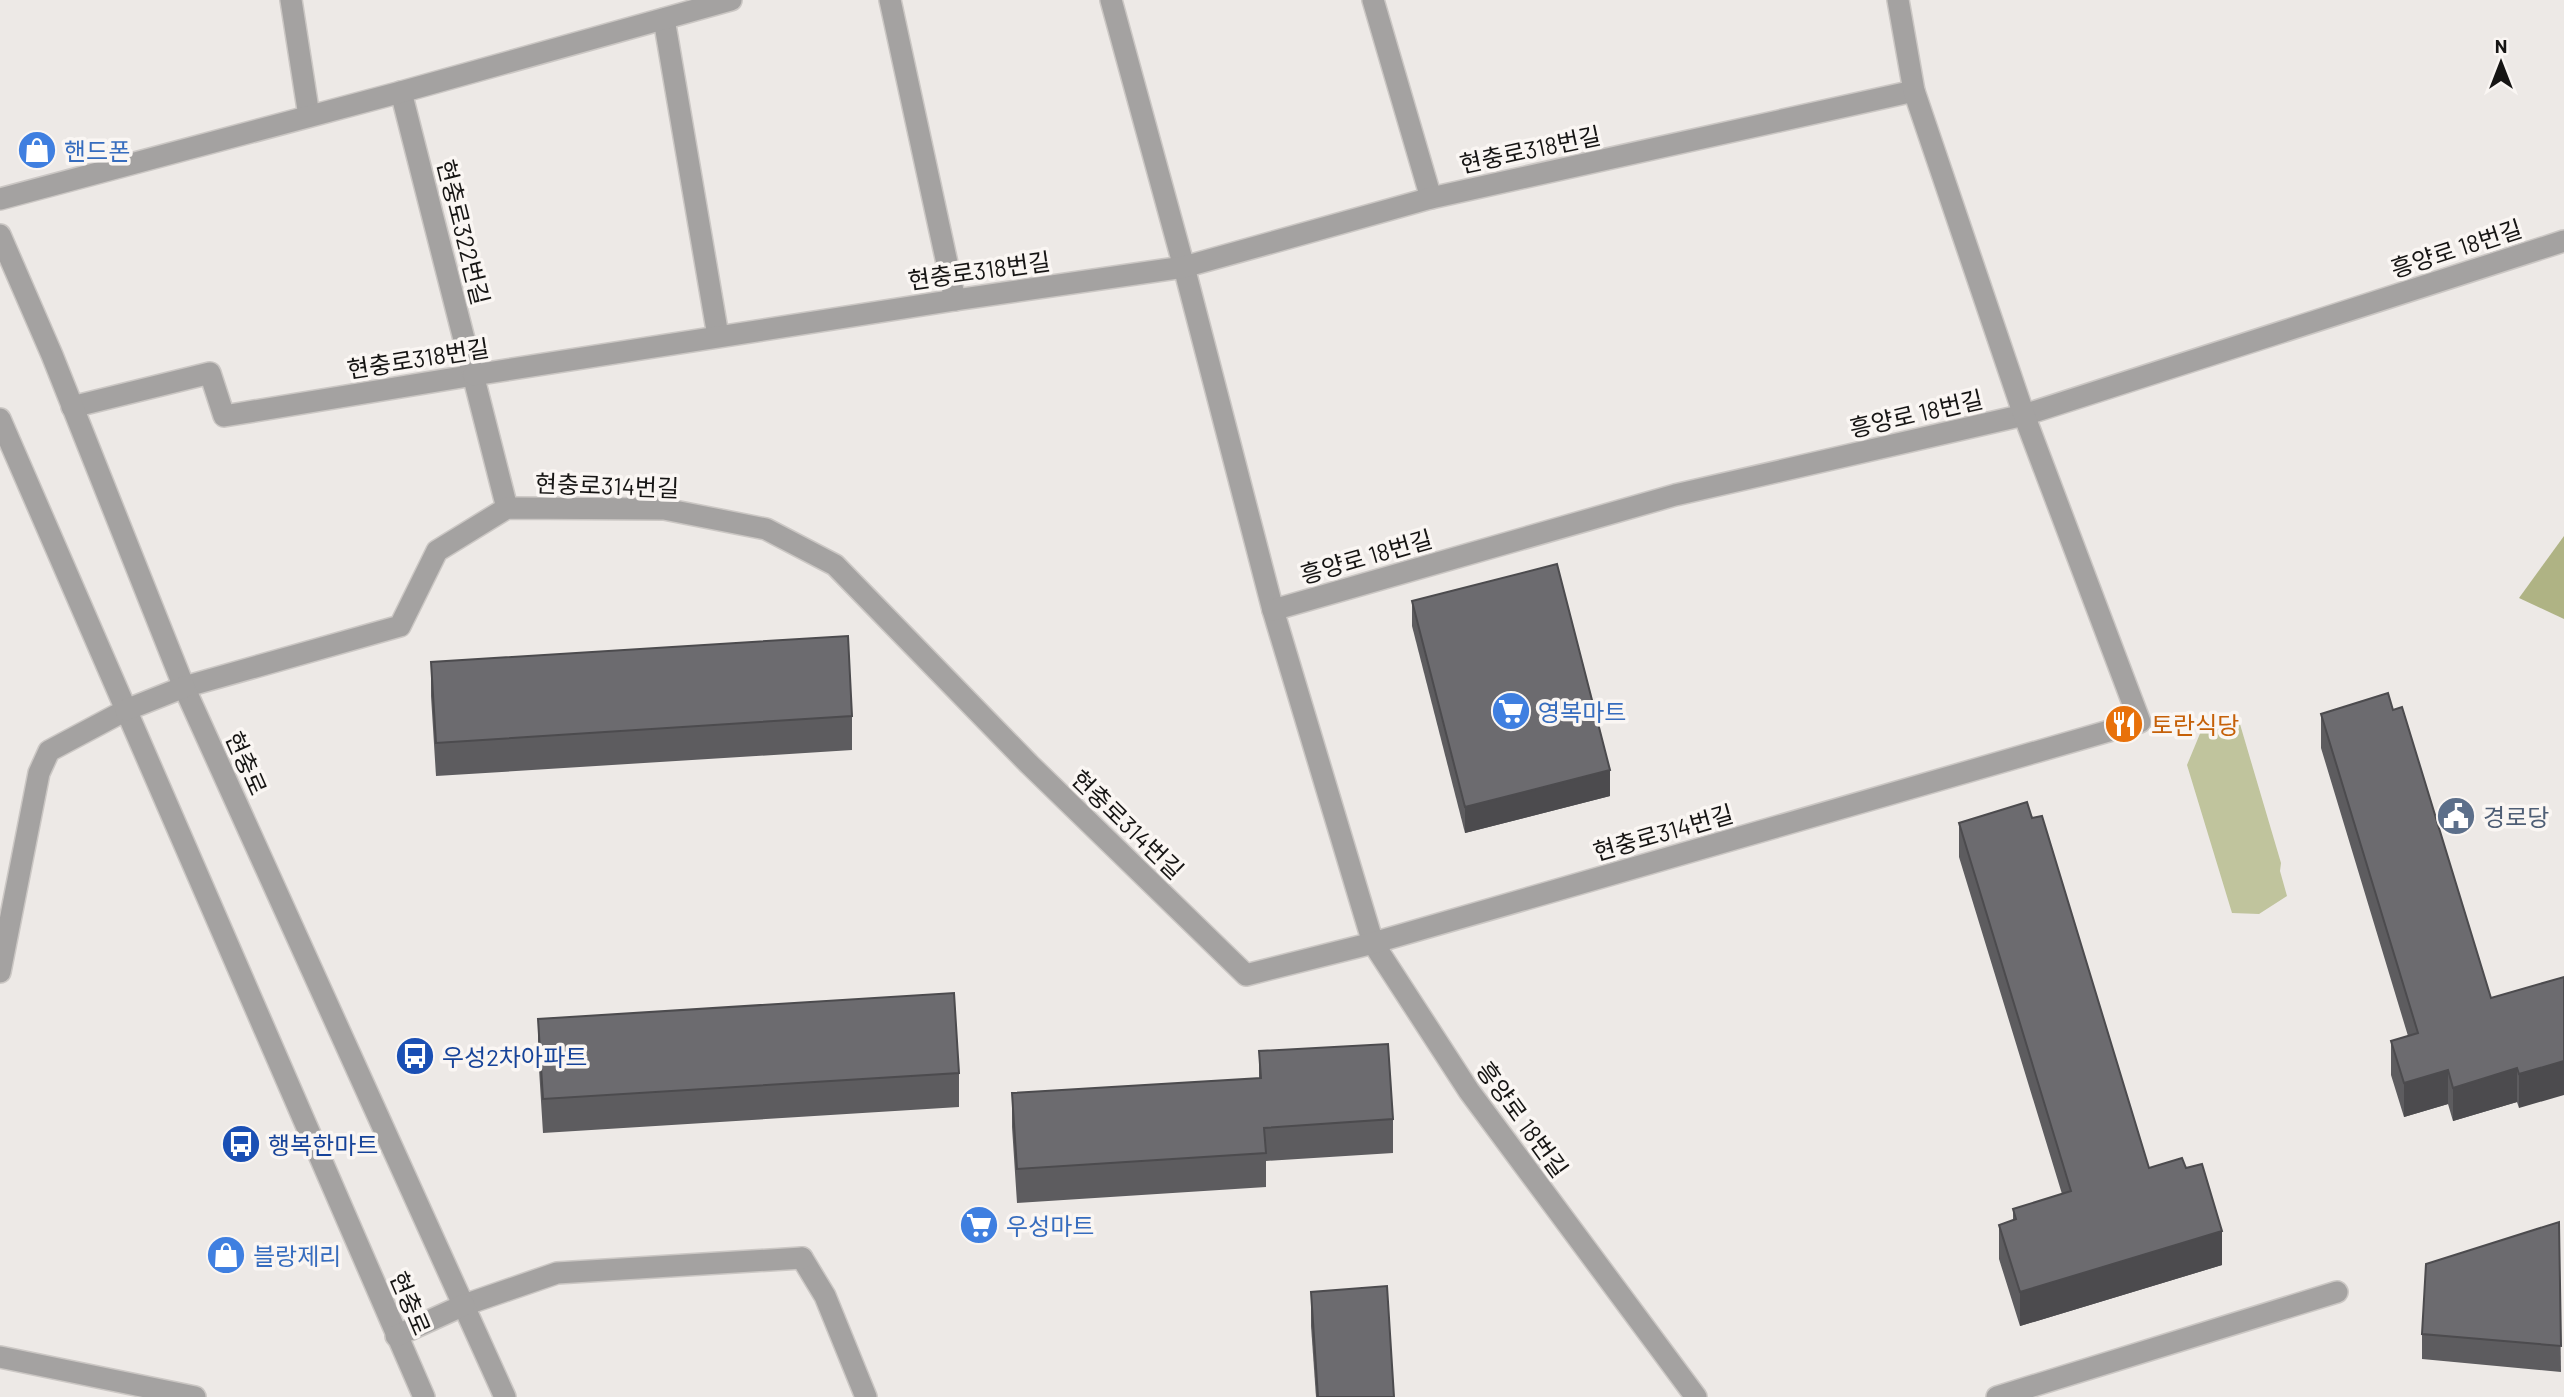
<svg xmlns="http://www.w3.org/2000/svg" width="2564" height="1397" viewBox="0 0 2564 1397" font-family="Barlow,'Noto Sans KR',sans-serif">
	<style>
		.green { fill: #c0c49d }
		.forest { fill: #afb384 }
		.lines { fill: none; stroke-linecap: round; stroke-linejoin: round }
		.service-casing { stroke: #cbc7c4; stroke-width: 24 }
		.minor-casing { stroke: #cbc7c4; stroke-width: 24 }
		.tertiary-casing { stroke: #cbc7c4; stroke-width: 24 }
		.service { stroke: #a4a2a1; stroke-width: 21 }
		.minor { stroke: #a4a2a1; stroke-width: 21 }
		.tertiary { stroke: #a4a2a1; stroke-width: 21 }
		.wall { fill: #5d5c5f }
		.shaded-wall { fill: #4c4b4e }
		.building { fill: #6c6b6f; stroke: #4c4b4e; stroke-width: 2 }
		.labels { text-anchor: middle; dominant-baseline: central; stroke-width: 7; stroke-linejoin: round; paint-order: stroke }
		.street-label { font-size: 24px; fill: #161514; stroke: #faf6f3 }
		.shop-label { font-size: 24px; fill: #366cbe; stroke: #faf6f3; text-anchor: start }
		.food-label { font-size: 24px; fill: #c56008; stroke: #faf6f3; text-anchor: start }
		.service-label { font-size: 24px; fill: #4e5e75; stroke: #faf6f3; text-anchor: start }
		.transit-label { font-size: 24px; fill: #164399; stroke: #faf6f3; text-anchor: start }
	</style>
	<rect width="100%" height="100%" fill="#ede9e6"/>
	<polygon class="green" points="2237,714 2281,863 2280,871 2287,896 2259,914 2232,913 2187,765 2204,724"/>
	<polygon class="forest" points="2564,536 2564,619 2519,598"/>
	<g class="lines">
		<g class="service-casing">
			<g id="service">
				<polyline points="890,0 955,300"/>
				<polyline points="1373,0 1431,198"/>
				<polyline points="664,19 718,336"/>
				<polyline points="72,407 210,373 224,416 474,375"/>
				<polyline points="802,1258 825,1296 866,1397"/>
			</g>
		</g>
		<g class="minor-casing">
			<g id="minor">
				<polyline points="291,0 309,116"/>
				<polyline points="1111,0 1184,267 1273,610 1373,943 1469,1091 1696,1397"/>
				<polyline points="401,92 507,508"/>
				<polyline points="0,199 401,92 731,0"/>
				<polyline points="474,375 955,300 1184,267 1431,198 1914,91"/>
				<polyline points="1273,610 1675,495 2024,415 2564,241"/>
				<polyline points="184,687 400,626 437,551 507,508 664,509 766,529 835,565 1029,764 1246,975 1373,943 2140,722 2024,415 1914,91 1898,0"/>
				<polyline points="0,972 39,773 49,751 126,710"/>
				<polyline points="464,1305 557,1273 802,1258"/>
				<polyline points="0,1357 195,1397"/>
				<polyline points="1997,1397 2337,1292"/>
			</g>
		</g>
		<g class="tertiary-casing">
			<g id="tertiary">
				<polyline points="0,235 52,355 184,687 505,1397"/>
				<polyline points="0,419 424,1397"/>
				<polyline points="126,710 184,687"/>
				<polyline points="396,1336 464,1305"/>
			</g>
		</g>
		<use href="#service" class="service"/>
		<use href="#minor" class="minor"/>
		<use href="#tertiary" class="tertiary"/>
	</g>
	<g class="wall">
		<polygon points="1412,601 1610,796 1465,833 1412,626"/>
		<polygon points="431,662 852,716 852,750 436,776 431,696"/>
		<polygon points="2393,710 2491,998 2564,977 2519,1108 2517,1102 2453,1121 2448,1104 2404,1117 2391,1075 2391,1041 2408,1036 2321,748 2321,714"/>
		<polygon points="1959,823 2149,1168 2222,1265 2020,1326 1999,1259 1999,1225 2013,1220 2013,1209 2062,1194 1959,857"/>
		<polygon points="538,1019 959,1073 959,1107 543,1133 538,1053"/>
		<polygon points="1259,1051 1393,1119 1393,1153 1266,1161 1266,1187 1017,1203 1012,1127 1012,1093 1259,1078"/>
		<polygon points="2559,1222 2561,1372 2422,1359 2422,1334"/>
		<polygon points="1311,1292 1394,1397 1316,1397 1311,1326"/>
	</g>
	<g class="shaded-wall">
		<polygon points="1610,770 1610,796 1465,833 1465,807"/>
		<polygon points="2564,1061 2564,1095 2519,1108 2519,1074"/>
		<polygon points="2517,1068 2517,1102 2453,1121 2453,1088"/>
		<polygon points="2448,1070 2448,1104 2404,1117 2404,1083"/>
		<polygon points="2222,1231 2222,1265 2020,1326 2020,1292"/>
	</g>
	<g class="building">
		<polygon points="1557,564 1610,770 1465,807 1412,601"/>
		<polygon points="848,636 852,716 436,743 431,662"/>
		<polygon points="2388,693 2393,710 2402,707 2491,998 2564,977 2564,1061 2519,1074 2517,1068 2453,1088 2448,1070 2404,1083 2391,1041 2418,1033 2321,714"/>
		<polygon points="2027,802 2032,818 2042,816 2149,1168 2182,1158 2186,1168 2202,1164 2222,1231 2020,1292 1999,1225 2016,1219 2013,1209 2071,1191 1959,823"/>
		<polygon points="954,993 959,1073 543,1099 538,1019"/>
		<polygon points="1388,1044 1393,1119 1264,1128 1266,1153 1017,1169 1012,1093 1261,1078 1259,1051"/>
		<polygon points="2559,1222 2561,1346 2422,1334 2426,1264"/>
		<polygon points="1387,1286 1394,1397 1318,1397 1311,1292"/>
	</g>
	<defs>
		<g id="shop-disc" transform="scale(2.0125)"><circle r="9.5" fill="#3f7fe0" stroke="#faf6f3"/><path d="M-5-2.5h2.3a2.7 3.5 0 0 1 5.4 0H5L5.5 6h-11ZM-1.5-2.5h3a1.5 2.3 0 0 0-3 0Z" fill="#fff"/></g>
		<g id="supermarket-disc" transform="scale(2.0125)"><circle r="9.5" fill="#3f7fe0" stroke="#faf6f3"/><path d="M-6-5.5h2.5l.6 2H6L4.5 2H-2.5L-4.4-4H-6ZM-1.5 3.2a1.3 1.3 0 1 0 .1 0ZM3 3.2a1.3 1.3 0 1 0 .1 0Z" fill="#fff"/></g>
		<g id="restaurant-disc" transform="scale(2.0125)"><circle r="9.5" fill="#e8710a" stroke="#faf6f3"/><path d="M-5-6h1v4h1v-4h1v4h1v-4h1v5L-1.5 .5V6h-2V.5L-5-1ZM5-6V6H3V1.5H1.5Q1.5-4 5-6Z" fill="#fff"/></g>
		<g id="civic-disc" transform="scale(2.0125)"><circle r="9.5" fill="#5c6f8a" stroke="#faf6f3"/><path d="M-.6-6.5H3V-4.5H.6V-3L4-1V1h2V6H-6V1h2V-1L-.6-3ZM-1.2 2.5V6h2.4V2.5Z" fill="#fff"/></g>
		<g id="bus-disc" transform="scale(2.0125)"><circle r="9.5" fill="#1a4fb4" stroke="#faf6f3"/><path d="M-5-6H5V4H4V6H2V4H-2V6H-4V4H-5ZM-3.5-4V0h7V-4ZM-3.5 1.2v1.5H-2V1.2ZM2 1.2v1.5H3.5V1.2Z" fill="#fff"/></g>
	</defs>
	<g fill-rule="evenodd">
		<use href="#shop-disc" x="37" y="150"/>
		<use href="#supermarket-disc" x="1511" y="711"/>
		<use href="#restaurant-disc" x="2124" y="724"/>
		<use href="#civic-disc" x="2456" y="816"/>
		<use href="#bus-disc" x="415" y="1056"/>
		<use href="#bus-disc" x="241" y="1144"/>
		<use href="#supermarket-disc" x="979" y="1225"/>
		<use href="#shop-disc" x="226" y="1255"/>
	</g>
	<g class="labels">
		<g class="street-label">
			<text transform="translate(1530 149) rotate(-12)">현충로318번길</text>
			<text transform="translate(464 232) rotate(76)">현충로322번길</text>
			<text transform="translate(2456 248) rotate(-18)">흥양로 18번길</text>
			<text transform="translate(979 270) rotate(-8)">현충로318번길</text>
			<text transform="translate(418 358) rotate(-9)">현충로318번길</text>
			<text transform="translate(1916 413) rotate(-13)">흥양로 18번길</text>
			<text transform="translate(607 485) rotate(2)">현충로314번길</text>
			<text transform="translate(1366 556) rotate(-16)">흥양로 18번길</text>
			<text transform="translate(247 763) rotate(66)">현충로</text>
			<text transform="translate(1128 824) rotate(44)">현충로314번길</text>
			<text transform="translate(1663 832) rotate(-16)">현충로314번길</text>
			<text transform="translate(1523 1119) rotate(54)">흥양로 18번길</text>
			<text transform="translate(411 1303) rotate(67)">현충로</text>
		</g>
		<g class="shop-label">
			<text x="64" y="150">핸드폰</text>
			<text x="1538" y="711">영복마트</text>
			<text x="1006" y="1225">우성마트</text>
			<text x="253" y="1255">블랑제리</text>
		</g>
		<g class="food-label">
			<text x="2151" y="724">토란식당</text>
		</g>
		<g class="service-label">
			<text x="2483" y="816">경로당</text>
		</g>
		<g class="transit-label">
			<text x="442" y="1056">우성2차아파트</text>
			<text x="268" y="1144">행복한마트</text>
		</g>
	</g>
	<g transform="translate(2501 63)" stroke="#faf6f3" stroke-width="5" paint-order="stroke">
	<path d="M0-5L12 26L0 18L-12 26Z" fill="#161514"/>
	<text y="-10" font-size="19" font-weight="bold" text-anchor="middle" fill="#161514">N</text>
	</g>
</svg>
